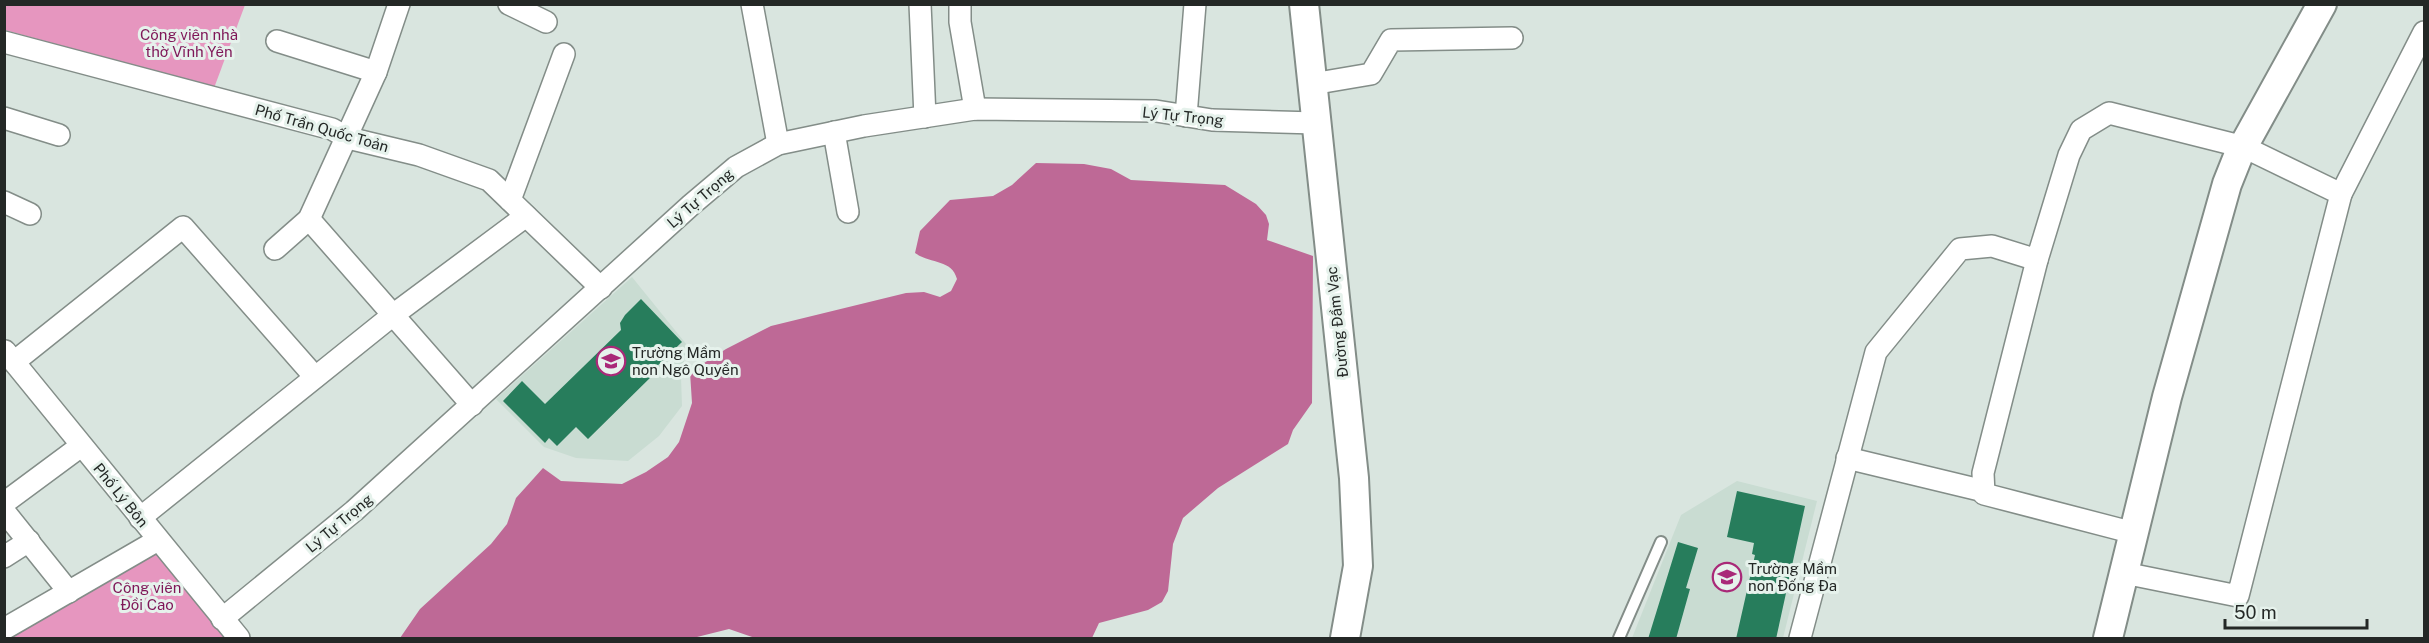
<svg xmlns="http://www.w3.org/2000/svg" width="2429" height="643" viewBox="0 0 2429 643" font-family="'Public Sans',sans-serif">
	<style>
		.built { fill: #c9dcd2 }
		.green { fill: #e696bf }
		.water { fill: #be6996 }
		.building { fill: #277d5c }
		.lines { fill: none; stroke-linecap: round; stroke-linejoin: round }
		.lane-casing { stroke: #838d88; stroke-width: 14 }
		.street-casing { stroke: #838d88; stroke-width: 24 }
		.secondary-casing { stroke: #838d88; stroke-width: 32 }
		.lane { stroke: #fff; stroke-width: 10 }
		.street { stroke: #fff; stroke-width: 21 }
		.secondary { stroke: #fff; stroke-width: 28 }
		.labels { text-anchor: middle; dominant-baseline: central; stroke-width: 6; stroke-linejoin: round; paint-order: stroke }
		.park-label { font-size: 15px; fill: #7f1758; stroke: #e6f2ec }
		.street-label { font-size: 15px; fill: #242826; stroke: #e6f2ec }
		.poi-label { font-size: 15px; fill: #242826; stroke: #e6f2ec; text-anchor: start }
	</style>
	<rect width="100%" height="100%" fill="#d9e5df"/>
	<g class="built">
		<polygon points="632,277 687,345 681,377 682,406 659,436 628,461 576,458 544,447 496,399"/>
		<polygon points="1737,481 1817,501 1783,638 1632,638 1681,515"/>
	</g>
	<g class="green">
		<polygon points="4,5 245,5 214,88 5,30"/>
		<polygon points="158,540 240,638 5,638"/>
	</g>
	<path class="water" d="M1036,163L1084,164L1111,169L1131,180L1225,185L1256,204L1266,215L1269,224L1267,240L1313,256L1312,403L1293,430L1288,444L1218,488L1183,518L1173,544L1168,591L1162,602L1148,610L1099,623L1092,638H755L729,629L693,638H400L420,609L491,544L507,524L516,498L543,468L561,481L622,484L646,472L668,457L679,442L692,403L690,372L726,349L771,326L906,293L924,292L940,297L951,291L957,279C952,259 930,264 915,253L920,231L950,200L993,196L1012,185Z"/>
	<g class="building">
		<polygon points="641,299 682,342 653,370 655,373 588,439 576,427 557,446 549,438 545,443 503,401 522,381 545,404 621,330 620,323 625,315"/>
		<polygon points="1737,491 1805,506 1776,639 1736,639 1755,555 1752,554 1754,543 1727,537"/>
		<polygon points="1678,542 1698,548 1686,588 1690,589 1676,639 1648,639"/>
	</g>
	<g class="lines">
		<g class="lane-casing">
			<polyline id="lane" points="1619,638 1661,542"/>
		</g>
		<g class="street-casing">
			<g id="street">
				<polyline points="509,4 546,22"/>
				<polyline points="752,4 778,144"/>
				<polyline points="920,4 925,117"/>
				<polyline points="960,4 960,22 975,109"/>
				<polyline points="277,41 376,72"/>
				<polyline points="4,42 332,129 348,138 419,155 489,180 601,288"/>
				<polyline points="1312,84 1371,74 1391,40 1512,38"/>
				<polyline points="1186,116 1195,4"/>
				<polyline points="4,118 59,135"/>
				<polyline points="834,132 848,212"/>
				<polyline points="2341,194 2424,32"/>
				<polyline points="510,200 564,54"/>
				<polyline points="4,202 30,214"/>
				<polyline points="309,219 472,405"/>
				<polyline points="275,249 309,219 376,72 399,4"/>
				<polyline points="2037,260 1983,473 1984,494 2134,533"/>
				<polyline points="5,351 239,638"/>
				<polyline points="14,362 183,227 315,377"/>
				<polyline points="1847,458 1984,491"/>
				<polyline points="4,503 81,446"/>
				<polyline points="4,511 69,592"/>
				<polyline points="140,518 393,315 526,216"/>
				<polyline points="4,557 29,541"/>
				<polyline points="222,619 354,511 691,205 736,167 778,144 864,126 975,109 1156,111 1212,120 1316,123"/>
				<polyline points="4,629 158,540"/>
				<polyline points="1800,638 1876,352 1960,249 1992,246 2037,260 2069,155 2081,130 2109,113 2244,147 2341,194 2238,596 2124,573"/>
			</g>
		</g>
		<g class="secondary-casing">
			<g id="secondary">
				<polyline points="1304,4 1354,478 1358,566 1345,638"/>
				<polyline points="2108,638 2167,397 2227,184 2239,154 2322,4"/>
			</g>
		</g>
		<use href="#lane" class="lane"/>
		<use href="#street" class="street"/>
		<use href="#secondary" class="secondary"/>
	</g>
	<defs>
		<g id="school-ring" transform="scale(1.5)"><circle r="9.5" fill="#e6f2ec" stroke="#a92978" stroke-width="1.5"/><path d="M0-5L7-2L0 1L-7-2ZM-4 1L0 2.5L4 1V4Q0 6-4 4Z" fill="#a92978"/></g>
	</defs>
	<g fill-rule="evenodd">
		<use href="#school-ring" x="611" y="361"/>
		<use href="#school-ring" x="1727" y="577"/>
	</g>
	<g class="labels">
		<g class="park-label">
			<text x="189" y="34">Công viên nhà<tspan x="189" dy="17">thờ Vĩnh Yên</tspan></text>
			<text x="147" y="587">Công viên<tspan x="147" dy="17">Đồi Cao</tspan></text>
		</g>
		<g class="street-label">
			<text transform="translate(1183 116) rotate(6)">Lý Tự Trọng</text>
			<text transform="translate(322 128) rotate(16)">Phố Trần Quốc Toản</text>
			<text transform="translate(700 198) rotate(-41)">Lý Tự Trọng</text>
			<text transform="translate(1337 322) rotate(-96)">Đường Đầm Vạc</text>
			<text transform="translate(121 495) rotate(51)">Phố Lý Bôn</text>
			<text transform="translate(339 523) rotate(-40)">Lý Tự Trọng</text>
		</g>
		<g class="poi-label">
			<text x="632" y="352">Trường Mầm<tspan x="632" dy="17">non Ngô Quyền</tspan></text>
			<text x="1748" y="568">Trường Mầm<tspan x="1748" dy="17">non Đống Đa</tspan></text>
		</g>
	</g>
	<rect width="2429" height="643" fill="none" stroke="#242826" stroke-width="12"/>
	<path d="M2225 619v9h142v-9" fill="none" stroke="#242826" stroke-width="3"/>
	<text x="2234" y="619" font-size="18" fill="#242826" stroke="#e6f2ec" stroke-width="4.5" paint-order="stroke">50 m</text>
</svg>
